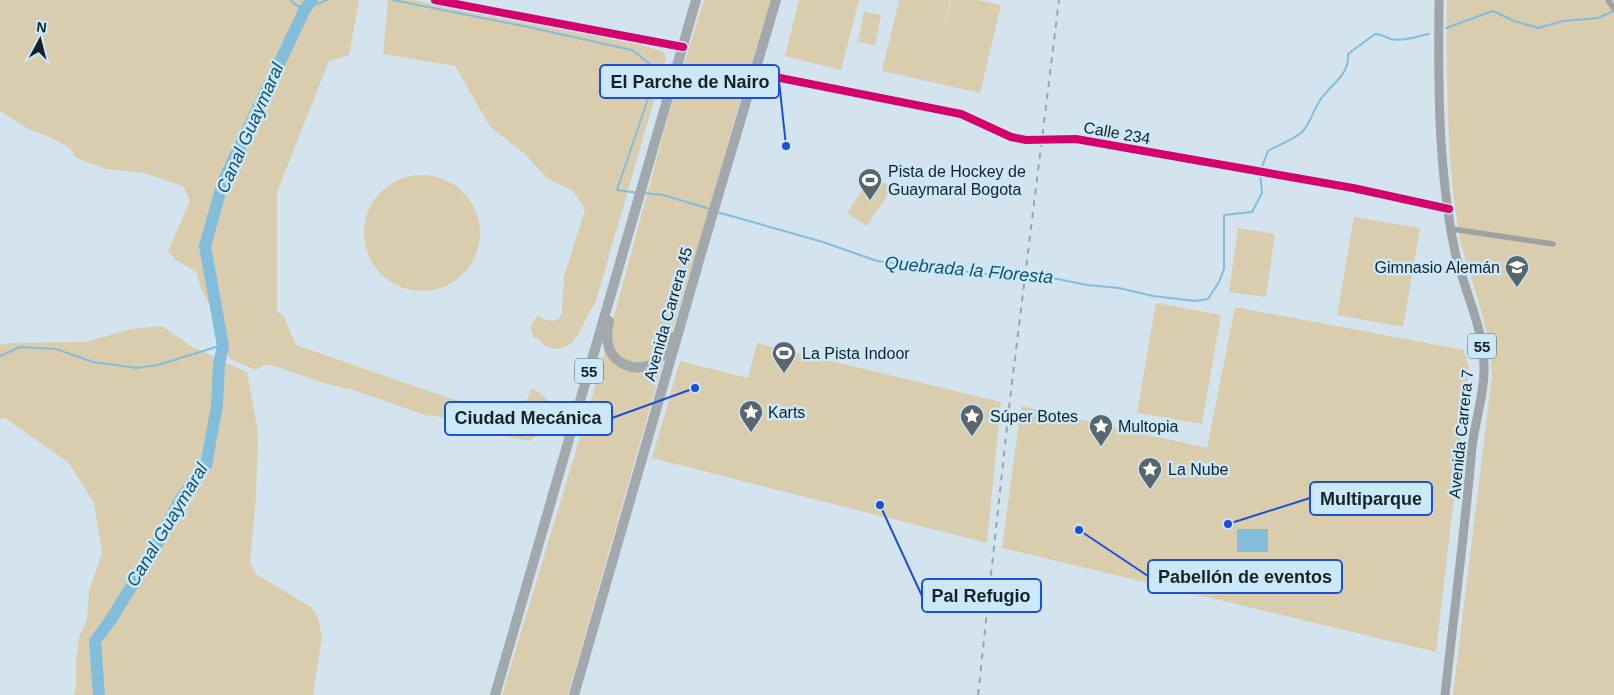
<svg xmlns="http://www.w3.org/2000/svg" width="1614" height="695" viewBox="0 0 1614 695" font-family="Arial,sans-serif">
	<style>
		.green { fill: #dacdae }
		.water { fill: #82bedc }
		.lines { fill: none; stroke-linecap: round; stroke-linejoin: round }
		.stream { stroke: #82bedc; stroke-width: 2 }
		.river { stroke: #82bedc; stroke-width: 12 }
		.street { stroke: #9ea1a2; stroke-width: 5.5 }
		.primary { stroke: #9ea4a7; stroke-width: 9 }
		.highway { stroke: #a1a9ad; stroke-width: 10 }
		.rail { stroke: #9da4a7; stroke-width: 2; stroke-dasharray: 6 6; stroke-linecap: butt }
		.cycleway-casing { stroke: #cae8f8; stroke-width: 11 }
		.cycleway { stroke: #d6006c; stroke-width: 8 }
		.labels { text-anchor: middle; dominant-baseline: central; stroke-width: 5; stroke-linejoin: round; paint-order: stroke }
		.shield { fill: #cae8f8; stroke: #4d5d66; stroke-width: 1 }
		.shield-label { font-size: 15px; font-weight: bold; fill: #172228 }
		.street-label { font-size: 16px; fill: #172228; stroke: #cae8f8 }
		.poi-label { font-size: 16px; fill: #172228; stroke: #cae8f8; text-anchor: start }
		.water-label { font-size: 18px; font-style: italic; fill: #13526d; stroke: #cae8f8 }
		.leader { fill: none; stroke: #1d4ed8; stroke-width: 2 }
		.callout-dot { fill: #1d4ed8; stroke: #cae8f8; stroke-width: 2 }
		.callout { fill: #cae8f8; stroke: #1d4ed8; stroke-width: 2 }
		.callout-label { font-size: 18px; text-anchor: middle; font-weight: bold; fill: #172228 }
	</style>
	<rect width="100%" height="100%" fill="#d4e4ee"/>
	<g class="green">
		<path d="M0,0H359L349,55L329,61L277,192V312L283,315L296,345L446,397L519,417L532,388C545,397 558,404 556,421L545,424L531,441L486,433L449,418L425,415L353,390L327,384L271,365H264L256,370L232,360L219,346L212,309L201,289L196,272L176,260L168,251L190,201L183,186L144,173L106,169L76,158L70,148L52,138L28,129L0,111Z"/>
		<path d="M388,0H414L642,45L664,52L666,59L595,304C582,319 580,348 556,349C547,349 542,344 537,337L534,339L531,330V325L538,315C544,321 551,322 559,319L562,312L564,277L585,209L573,191L547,178L525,154L495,131L489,125L455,66L383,54Z"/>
		<polygon points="704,0 771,0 734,121 703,231 671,334 568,695 502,695 593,394 674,95"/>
		<polygon points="799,0 859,0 841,70 785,56"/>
		<polygon points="899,0 950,0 941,41 951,0 978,0 1001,5 980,93 882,71"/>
		<path d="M1447,0H1614V695H1453L1492,375C1491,337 1479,303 1468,268C1465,257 1461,246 1459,235C1446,158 1447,78 1447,0Z"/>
		<polygon points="864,12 881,15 875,45 858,42"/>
		<polygon points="872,175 892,188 867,226 847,213"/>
		<circle cx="422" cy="233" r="58"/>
		<polygon points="1354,217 1420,228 1403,327 1337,315"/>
		<polygon points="1238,228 1275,234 1266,297 1229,292"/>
		<polygon points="1156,303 1221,315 1202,424 1137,413"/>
		<polygon points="1235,307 1464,350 1469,369 1436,652 1002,548 1021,406 1207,448"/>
		<polygon points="162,326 191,346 247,372 258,433 256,497 250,562 256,574 311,607 318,618 322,636 313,695 74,695 76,689 76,661 79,637 87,620 89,591 102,553 94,503 69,463 5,418 0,419 0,345 10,343 86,342 131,329"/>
		<polygon points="757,343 1001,402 987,543 652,458 680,361 748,378"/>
	</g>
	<rect class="water" x="1237" y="529" width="31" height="23"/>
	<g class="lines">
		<g class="stream">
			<polyline points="291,0 294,4 305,9 327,0"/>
			<polyline points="393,0 528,27 632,50 650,64 655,78 617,190 638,193"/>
			<polyline points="1446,28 1493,11 1514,21 1538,28 1563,21 1598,18 1614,11"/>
			<polyline points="645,193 663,195 710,209"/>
			<path d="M717,212L823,242L877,261L1003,276H1043L1087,285L1119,288L1153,296L1195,301L1208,299L1219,282L1224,269V215L1252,212L1262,193L1260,172L1268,151C1278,145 1293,140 1302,132C1310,124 1313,111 1319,102C1328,86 1350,76 1348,54L1375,34C1382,34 1385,37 1391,39C1403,42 1418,36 1429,34"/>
			<polyline points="0,356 20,347 56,349 93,362 137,368 158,365 219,346 223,346"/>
		</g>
		<polyline class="river" points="99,695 95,641 110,621 154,550 180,500 206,465 217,406 219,364 223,346 205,246 223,182 305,9 312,0"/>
		<g class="street">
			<polyline points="435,0 683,47"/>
			<polyline points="1608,0 1614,9"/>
			<polyline points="755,73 961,114 1011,137 1026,140 1076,139 1353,188 1449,209"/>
			<polyline points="750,88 781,80"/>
			<polyline points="1452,229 1553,244"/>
		</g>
		<path class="primary" d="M1439,0C1438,84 1438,169 1455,252C1464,290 1483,326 1484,365C1485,393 1475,420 1472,447C1465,530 1454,612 1445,695"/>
		<g class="highway">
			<path d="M609,321C607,330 606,339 609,348C616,367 642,374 658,360C664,354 668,345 672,337"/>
			<polyline points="495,695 696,0"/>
			<polyline points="574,695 702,250 776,0"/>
		</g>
		<polyline class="rail" points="978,695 1010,399 1059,0"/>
		<g class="cycleway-casing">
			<g id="cycleway">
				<polyline points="435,0 683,47"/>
				<polyline points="755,73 961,114 1011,137 1026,140 1076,139 1353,188 1449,209"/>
			</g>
		</g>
		<use href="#cycleway" class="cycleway"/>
	</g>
	<defs>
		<g id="stadium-pin" transform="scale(1.25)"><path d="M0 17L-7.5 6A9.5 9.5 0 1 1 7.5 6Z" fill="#59666d" stroke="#cae8f8"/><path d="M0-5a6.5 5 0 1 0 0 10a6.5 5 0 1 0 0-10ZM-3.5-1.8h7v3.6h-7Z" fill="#fff"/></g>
		<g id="school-pin" transform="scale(1.25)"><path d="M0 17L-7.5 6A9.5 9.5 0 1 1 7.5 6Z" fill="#59666d" stroke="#cae8f8"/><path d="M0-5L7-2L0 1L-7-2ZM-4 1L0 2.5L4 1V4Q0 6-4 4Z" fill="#fff"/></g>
		<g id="sight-pin" transform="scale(1.25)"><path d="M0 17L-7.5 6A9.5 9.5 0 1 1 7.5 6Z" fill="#59666d" stroke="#cae8f8"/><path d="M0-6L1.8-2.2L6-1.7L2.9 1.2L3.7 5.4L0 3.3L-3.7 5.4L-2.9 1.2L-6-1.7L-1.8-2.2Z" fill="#fff"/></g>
	</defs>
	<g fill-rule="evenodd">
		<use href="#stadium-pin" x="870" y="180"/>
		<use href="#school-pin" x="1517" y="267"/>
		<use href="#stadium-pin" x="784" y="353"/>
		<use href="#sight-pin" x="751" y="412"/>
		<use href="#sight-pin" x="972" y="416"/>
		<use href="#sight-pin" x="1101" y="426"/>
		<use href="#sight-pin" x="1150" y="469"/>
	</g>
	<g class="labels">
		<g class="shield">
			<rect x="1468" y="333.5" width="28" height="25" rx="4"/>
			<rect x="575" y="358.5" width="28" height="25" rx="4"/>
		</g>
		<g class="shield-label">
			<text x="1482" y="346">55</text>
			<text x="589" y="371">55</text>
		</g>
		<g class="street-label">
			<text transform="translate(1117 133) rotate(10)">Calle 234</text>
			<text transform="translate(668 314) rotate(-74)">Avenida Carrera 45</text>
			<text transform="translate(1461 434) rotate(-84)">Avenida Carrera 7</text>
		</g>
		<g class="poi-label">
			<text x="888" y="171">Pista de Hockey de<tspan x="888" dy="18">Guaymaral Bogota</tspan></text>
			<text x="1500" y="267" text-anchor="end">Gimnasio Alemán</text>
			<text x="802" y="353">La Pista Indoor</text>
			<text x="768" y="412">Karts</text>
			<text x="990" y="416">Súper Botes</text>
			<text x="1118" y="426">Multopia</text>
			<text x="1168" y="469">La Nube</text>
		</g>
		<g class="water-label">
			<text transform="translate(250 128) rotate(-66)">Canal Guaymaral</text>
			<text transform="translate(969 270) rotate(5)">Quebrada la Floresta</text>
			<text transform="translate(167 525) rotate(-59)">Canal Guaymaral</text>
		</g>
	</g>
	<path class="leader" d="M786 146L779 81M695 388L612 418M1228 524L1310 498M1079 530L1148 576M880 505L922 596"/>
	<g class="callout-dot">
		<circle cx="786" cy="146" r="5"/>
		<circle cx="695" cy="388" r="5"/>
		<circle cx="1228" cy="524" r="5"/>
		<circle cx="1079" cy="530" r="5"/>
		<circle cx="880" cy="505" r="5"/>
	</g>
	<g class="callout">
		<rect x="600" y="65" width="179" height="33" rx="5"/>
		<rect x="445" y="402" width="167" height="33" rx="5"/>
		<rect x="1310" y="482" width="122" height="33" rx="5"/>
		<rect x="1148" y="560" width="194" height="33" rx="5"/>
		<rect x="922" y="579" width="119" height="33" rx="5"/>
	</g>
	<g class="callout-label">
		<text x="690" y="88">El Parche de Nairo</text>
		<text x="528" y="424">Ciudad Mecánica</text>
		<text x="1371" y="505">Multiparque</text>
		<text x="1245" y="583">Pabellón de eventos</text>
		<text x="981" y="602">Pal Refugio</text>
	</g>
	<g transform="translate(40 40) rotate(7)" stroke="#cae8f8" stroke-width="4" paint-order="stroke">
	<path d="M0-4L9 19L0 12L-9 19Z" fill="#172228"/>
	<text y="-8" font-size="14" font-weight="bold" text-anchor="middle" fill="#172228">N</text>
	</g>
</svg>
